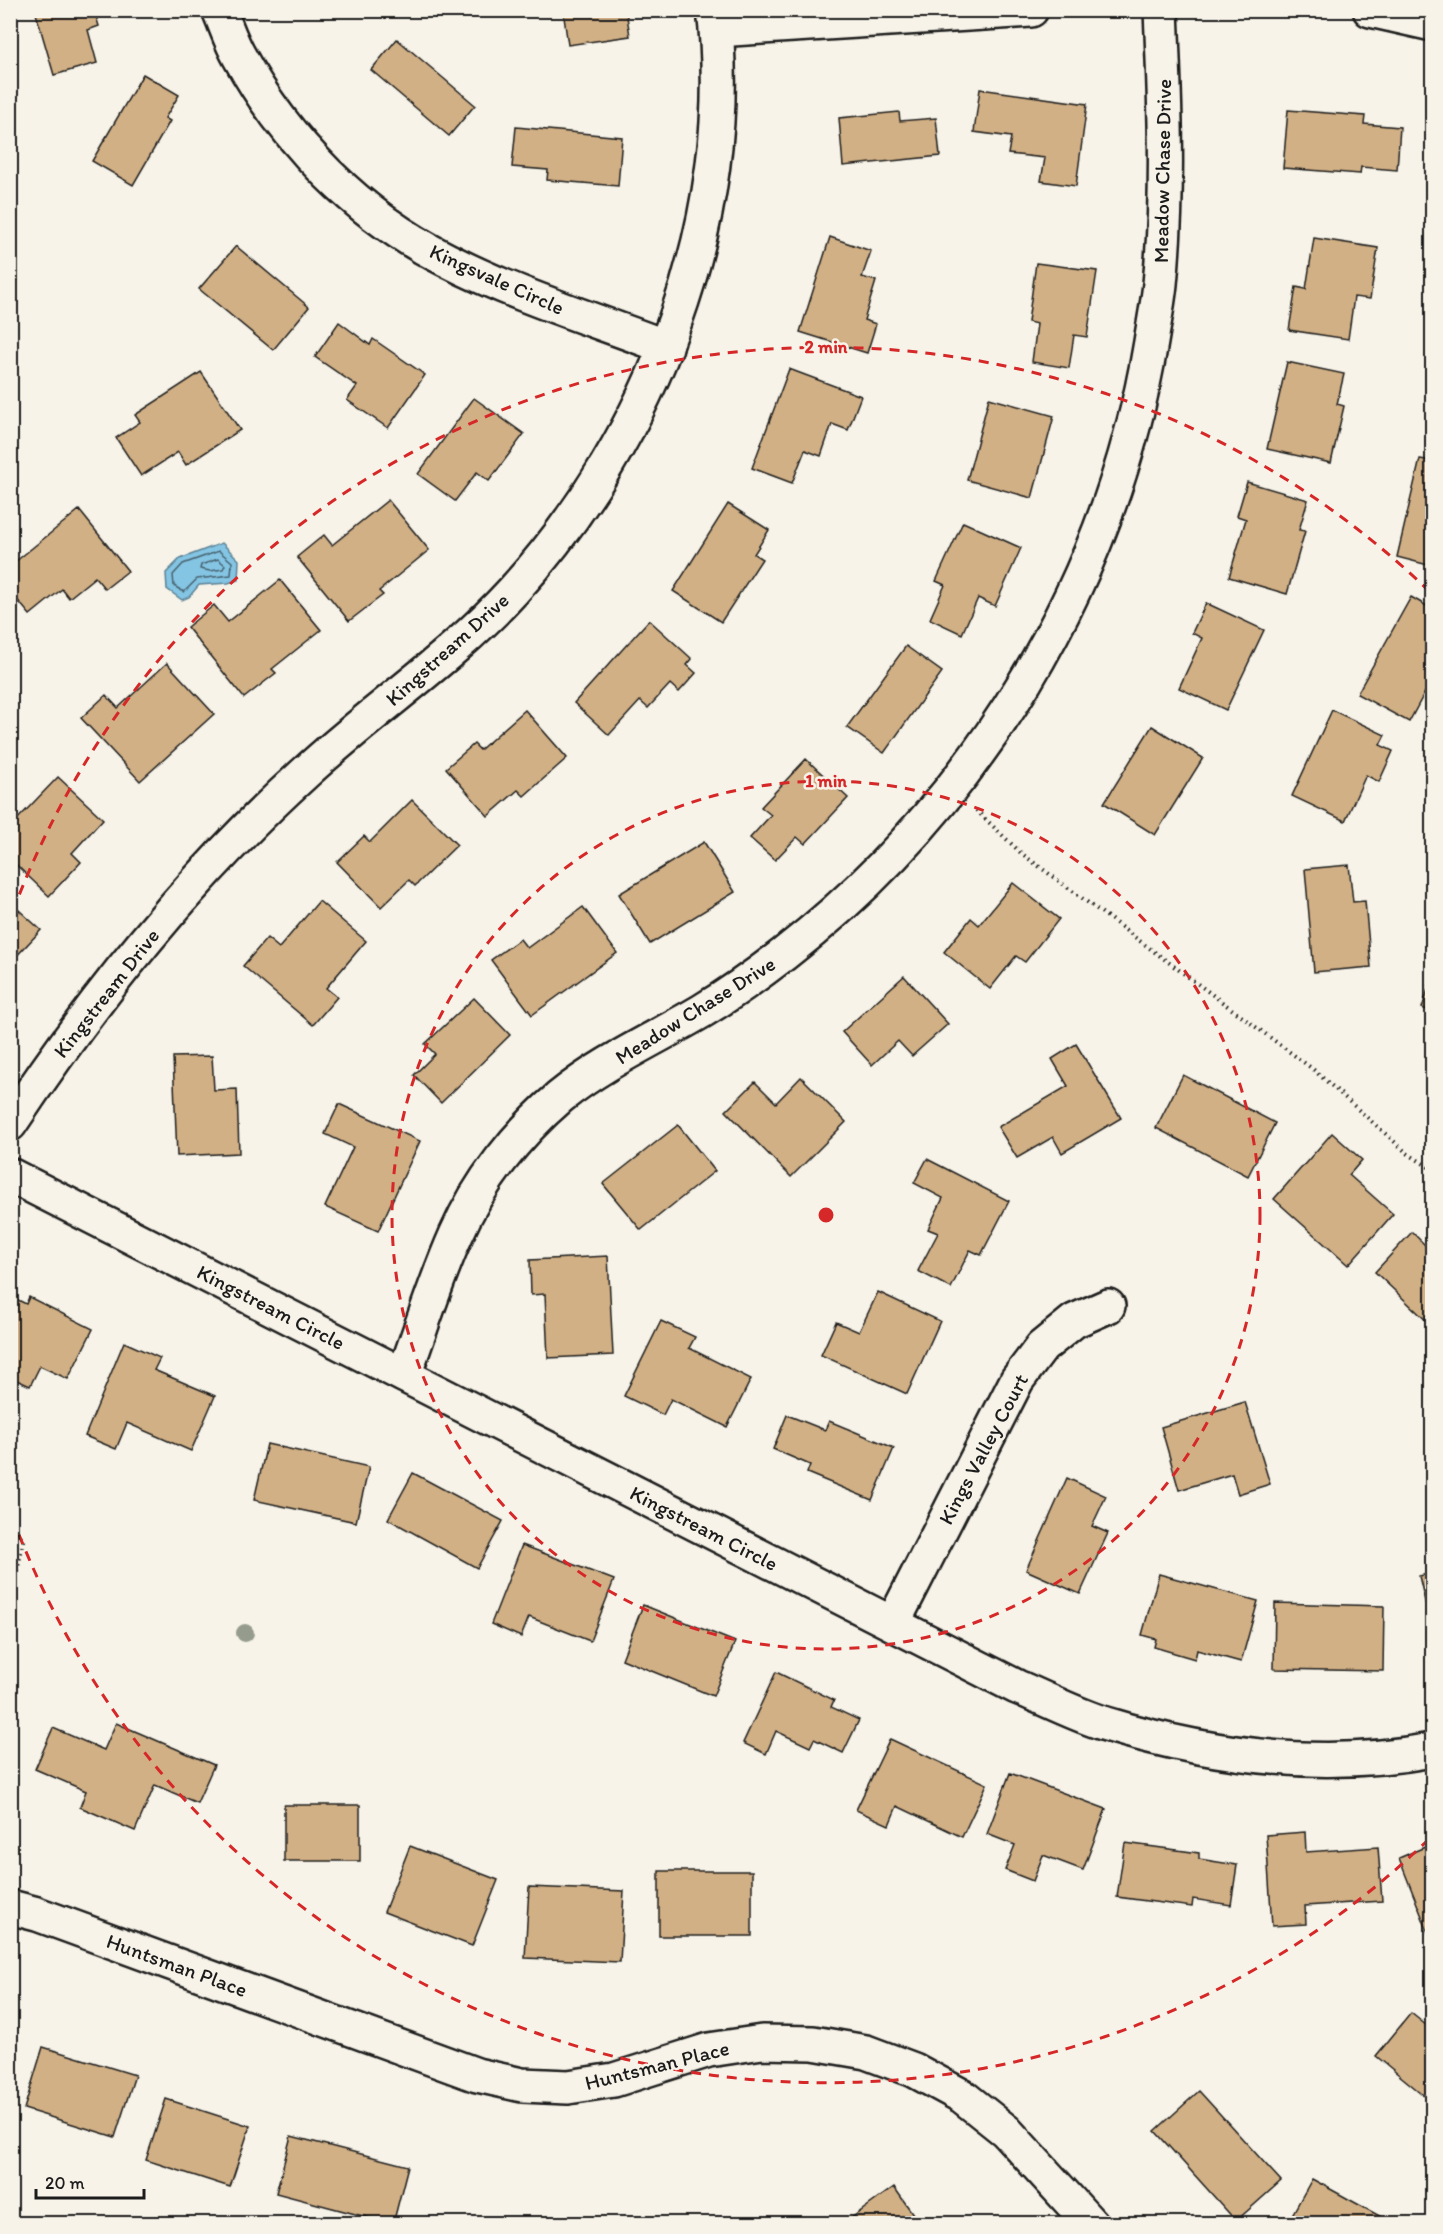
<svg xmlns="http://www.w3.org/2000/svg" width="1443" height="2234" viewBox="0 0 1443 2234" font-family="Itim,sans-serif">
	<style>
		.water { fill: #84c5e4; stroke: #5a8194; stroke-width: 1.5 }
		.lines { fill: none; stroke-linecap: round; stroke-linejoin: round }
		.shore { stroke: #46606c; stroke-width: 1.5 }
		.building { fill: #d2b085; stroke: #1c1c1c; stroke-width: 1.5 }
		.street-casing { stroke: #1c1c1c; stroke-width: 38 }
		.path { stroke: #1c1c1c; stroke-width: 4; stroke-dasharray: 1.5 4.5; stroke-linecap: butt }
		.street { stroke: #f7f3e8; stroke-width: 33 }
		.tree { fill: #959c8d }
		.ring { fill: none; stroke: #d62828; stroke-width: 3; stroke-dasharray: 10 8 }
		.labels { text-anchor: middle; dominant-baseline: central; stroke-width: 5; stroke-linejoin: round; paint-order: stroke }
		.street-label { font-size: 21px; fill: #1c1c1c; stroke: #f7f3e8 }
		.centre { fill: #d62828; stroke: #f7f3e8; stroke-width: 3 }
		.ring-label { font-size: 18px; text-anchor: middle; font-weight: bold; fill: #d62828; stroke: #f7f3e8; stroke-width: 5; stroke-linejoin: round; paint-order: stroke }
	</style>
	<rect width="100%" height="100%" fill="#f7f3e8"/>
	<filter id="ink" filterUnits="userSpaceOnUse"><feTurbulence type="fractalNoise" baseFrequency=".0167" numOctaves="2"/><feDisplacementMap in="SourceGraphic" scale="12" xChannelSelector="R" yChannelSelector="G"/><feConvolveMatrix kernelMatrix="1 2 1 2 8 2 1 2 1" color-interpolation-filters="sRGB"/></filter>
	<g filter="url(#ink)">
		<polygon class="water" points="222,543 239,560 238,580 228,583 199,585 189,597 182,600 167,589 166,573 180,559"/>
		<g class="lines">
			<g class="shore">
				<polygon points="219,551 232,562 231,575 197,579 184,592 174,586 173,575 183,564"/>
				<polygon points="218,559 225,565 223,569 210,571 200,569 201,565"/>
			</g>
		</g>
		<g class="building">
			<polygon points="35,10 94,10 99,26 88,30 97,63 54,75"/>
			<polygon points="563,10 626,10 630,36 568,45"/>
			<polygon points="397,39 475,105 449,136 371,70"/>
			<polygon points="143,74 179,95 165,118 170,121 133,185 92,161"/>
			<polygon points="980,89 1087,104 1076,186 1041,181 1045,158 1008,154 1011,137 974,132"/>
			<polygon points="1288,110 1365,116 1364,124 1400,127 1397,170 1361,167 1360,174 1283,168"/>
			<polygon points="899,112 900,121 936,118 940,156 843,166 839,118"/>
			<polygon points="516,127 622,137 618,186 547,180 548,170 512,167"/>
			<polygon points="830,237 871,251 862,277 876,281 864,320 876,324 867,353 800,332"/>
			<polygon points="1314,238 1378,248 1370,299 1354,297 1348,339 1289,330 1296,287 1306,289"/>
			<polygon points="236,246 309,307 273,350 199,289"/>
			<polygon points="1036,263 1097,271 1087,337 1074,335 1069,368 1032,362 1037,324 1028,322"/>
			<polygon points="339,322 370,345 373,339 425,375 388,428 347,400 357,386 315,357"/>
			<polygon points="1287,362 1344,374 1337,404 1344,406 1331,463 1267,449"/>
			<polygon points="789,369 861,396 848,430 832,424 821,456 805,450 792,483 752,468"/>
			<polygon points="201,372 240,430 186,465 178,452 141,476 116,438 140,422 135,415"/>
			<polygon points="474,398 524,434 489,481 477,472 455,501 418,474"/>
			<polygon points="989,398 1054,416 1032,498 967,480"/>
			<polygon points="1420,459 1432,461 1432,566 1397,557"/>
			<polygon points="1247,482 1308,500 1299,530 1305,531 1287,594 1229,577 1246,519 1237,516"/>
			<polygon points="388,500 429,550 379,591 383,595 349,621 297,557 324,535 332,545"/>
			<polygon points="728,504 769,530 754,554 762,559 721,622 673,591"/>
			<polygon points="79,510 128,571 105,589 95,577 69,598 62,589 30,615 10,591 10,566"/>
			<polygon points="963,522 1021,548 995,606 978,598 962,634 930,619 945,585 936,581"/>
			<polygon points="280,580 321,630 272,669 276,673 244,698 187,627 214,605 228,622"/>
			<polygon points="1411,597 1432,609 1432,635 1428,643 1432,645 1432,679 1409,722 1357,694"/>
			<polygon points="1206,603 1264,630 1226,710 1179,688 1202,638 1192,633"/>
			<polygon points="649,620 692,659 687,665 696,673 679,692 670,684 648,708 640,701 609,735 574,703"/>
			<polygon points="906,646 942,672 884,753 847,727"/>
			<polygon points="167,663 214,714 140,781 81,718 106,695 118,708"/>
			<polygon points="525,710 567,758 524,796 518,790 488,816 446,768 474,744 480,750"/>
			<polygon points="1332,710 1385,735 1380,745 1393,751 1379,782 1366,775 1345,821 1292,796"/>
			<polygon points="1152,726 1203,758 1155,835 1104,803"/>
			<polygon points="806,759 848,798 805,844 797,837 775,860 750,838 771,815 761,807"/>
			<polygon points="58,777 103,819 72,853 81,862 49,896 10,859 10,827"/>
			<polygon points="412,800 457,845 415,886 409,880 381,907 337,862 364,836 370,842"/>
			<polygon points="704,842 735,892 650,944 619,894"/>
			<polygon points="1349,865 1353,902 1365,901 1371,967 1314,972 1305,869"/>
			<polygon points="1013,883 1059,919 1025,962 1016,956 990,989 944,952 971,918 979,925"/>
			<polygon points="319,901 366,941 326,988 337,997 313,1025 243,966 267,938 279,948"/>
			<polygon points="10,902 41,930 10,963"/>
			<polygon points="583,907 617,953 532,1015 491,960 520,939 527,948"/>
			<polygon points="904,976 948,1024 912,1056 898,1041 872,1065 842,1032"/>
			<polygon points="1432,977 1432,1012 1422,1008"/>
			<polygon points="474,998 510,1035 441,1103 414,1075 435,1054 425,1044"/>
			<polygon points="1076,1044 1121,1118 1062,1153 1053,1137 1017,1158 998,1127 1068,1086 1052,1059"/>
			<polygon points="212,1056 214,1090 237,1089 239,1153 177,1156 173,1057"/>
			<polygon points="1183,1075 1275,1123 1248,1176 1156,1128"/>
			<polygon points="801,1077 846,1122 791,1177 726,1111 755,1082 776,1103"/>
			<polygon points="339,1104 420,1141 378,1231 325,1207 353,1147 325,1134"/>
			<polygon points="678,1125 715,1171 641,1230 603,1184"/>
			<polygon points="1332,1133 1362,1160 1349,1175 1393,1214 1348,1265 1274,1199"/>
			<polygon points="927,1159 1009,1201 981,1255 970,1250 951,1288 918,1271 938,1233 928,1229 943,1198 914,1183"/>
			<polygon points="1412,1232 1432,1252 1432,1326 1375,1272"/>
			<polygon points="608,1256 613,1355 548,1358 545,1294 531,1295 530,1260"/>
			<polygon points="878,1292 940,1321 907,1394 821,1355 836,1322 859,1332"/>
			<polygon points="10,1296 26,1304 29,1297 93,1329 68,1379 40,1366 30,1386 10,1377 10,1358 13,1353 10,1351"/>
			<polygon points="661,1321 695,1337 689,1348 751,1379 727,1427 671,1399 663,1415 624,1396"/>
			<polygon points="124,1342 160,1358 154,1370 215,1396 191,1451 127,1423 116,1449 85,1436"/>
			<polygon points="1245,1402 1270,1484 1238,1494 1232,1474 1179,1490 1161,1427"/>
			<polygon points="787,1415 825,1430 829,1421 894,1448 872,1500 807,1473 810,1465 773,1449"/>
			<polygon points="267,1444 369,1467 356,1522 254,1500"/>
			<polygon points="413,1473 503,1521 477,1568 388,1519"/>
			<polygon points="1067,1478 1106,1496 1092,1526 1108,1533 1080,1594 1026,1570"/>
			<polygon points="522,1545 614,1580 590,1641 529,1617 521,1637 491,1624"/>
			<polygon points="1432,1573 1432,1631 1419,1576"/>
			<polygon points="1159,1574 1258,1601 1241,1662 1197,1650 1195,1659 1154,1647 1156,1639 1142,1635"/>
			<polygon points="1275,1603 1384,1606 1383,1671 1274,1669"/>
			<polygon points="643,1605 735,1642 713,1696 622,1659"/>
			<polygon points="776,1672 834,1700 831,1707 859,1720 843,1753 814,1739 810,1747 776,1731 766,1754 743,1743"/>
			<polygon points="116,1723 214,1765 197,1803 155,1785 135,1831 80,1807 86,1791 35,1769 53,1728 104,1750"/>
			<polygon points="890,1739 987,1784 962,1837 897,1806 889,1825 856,1810"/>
			<polygon points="1010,1773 1106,1809 1083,1870 1043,1855 1033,1881 1005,1870 1015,1845 987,1834"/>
			<rect x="284" y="1805" width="76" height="56"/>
			<polygon points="1305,1832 1306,1852 1378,1847 1382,1901 1305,1906 1306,1924 1272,1926 1266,1835"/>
			<polygon points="1125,1843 1199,1853 1199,1859 1237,1865 1231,1905 1193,1899 1192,1907 1117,1897"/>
			<polygon points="1432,1844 1432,1942 1399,1858"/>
			<polygon points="410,1846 498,1880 472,1946 384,1912"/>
			<rect x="659" y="1871" width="93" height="65"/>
			<polygon points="529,1887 624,1891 620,1962 525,1958"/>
			<polygon points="1411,2013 1432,2030 1432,2102 1376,2056"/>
			<polygon points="43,2047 135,2075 115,2137 24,2109"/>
			<polygon points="1199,2091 1281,2181 1236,2221 1155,2131"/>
			<polygon points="166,2099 250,2126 230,2187 146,2160"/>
			<polygon points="291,2136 408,2166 393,2224 276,2193"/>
			<polygon points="1312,2179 1394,2224 1287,2224"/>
			<polygon points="894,2187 920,2224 843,2224"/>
		</g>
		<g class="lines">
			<g class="street-casing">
				<g id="street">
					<path d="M219,10C226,26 231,42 239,56C286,142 359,216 447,260C517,296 593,319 666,347"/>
					<polyline points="1370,10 1432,24"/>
					<polyline points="717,30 1031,10"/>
					<path d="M10,1124C95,996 192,875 306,772C373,710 451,659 513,591C652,439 739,217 714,10"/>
					<path d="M10,1175L1017,1687C1046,1699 1076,1715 1106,1724C1211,1756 1324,1770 1432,1750"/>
					<path d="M404,1375C421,1329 436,1280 456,1235C479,1182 517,1134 560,1097C603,1062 655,1039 702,1011C730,994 758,974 784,954C977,804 1111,583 1151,342C1154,323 1158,303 1160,284C1169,193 1165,102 1161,10"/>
					<polyline points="893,1623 1017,1380 1042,1347 1074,1321 1108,1306"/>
					<polyline points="10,1907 37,1914 477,2075 522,2085 568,2087 614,2080 709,2050 762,2042 813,2043 866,2052 914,2070 962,2096 1006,2131 1091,2224"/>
				</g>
			</g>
			<g class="path">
				<polyline points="976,810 1021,853 1314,1070 1407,1153 1432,1169"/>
				<polyline points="10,1531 24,1538 10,1606"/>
			</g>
			<use href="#street" class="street"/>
		</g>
		<circle class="tree" cx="245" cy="1633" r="9"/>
	</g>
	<g class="ring">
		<circle cx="826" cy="1215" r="434"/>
		<path d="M1429 1839A868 868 0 0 1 13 1519M13 911A868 868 0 0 1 1429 591"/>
	</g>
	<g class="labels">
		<g class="street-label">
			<text transform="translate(1162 171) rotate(-89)">Meadow Chase Drive</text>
			<text transform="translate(497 279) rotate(24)">Kingsvale Circle</text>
			<text transform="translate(447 649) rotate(-42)">Kingstream Drive</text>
			<text transform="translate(106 993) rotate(-52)">Kingstream Drive</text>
			<text transform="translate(695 1010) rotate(-32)">Meadow Chase Drive</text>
			<text transform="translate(271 1307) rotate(27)">Kingstream Circle</text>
			<text transform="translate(983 1449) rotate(-62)">Kings Valley Court</text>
			<text transform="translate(704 1528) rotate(27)">Kingstream Circle</text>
			<text transform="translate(177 1965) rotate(20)">Huntsman Place</text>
			<text transform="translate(657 2065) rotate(-14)">Huntsman Place</text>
		</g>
	</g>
	<circle cx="826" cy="1215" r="9" class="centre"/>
	<g class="ring-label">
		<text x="826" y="353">2 min</text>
		<text x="826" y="787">1 min</text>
	</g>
	<rect width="1443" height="2234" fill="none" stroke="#f7f3e8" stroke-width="36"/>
	<rect x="18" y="18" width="1407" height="2198" fill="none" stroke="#1c1c1c" stroke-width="2" filter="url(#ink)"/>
	<path d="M36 2189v9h108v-9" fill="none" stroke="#1c1c1c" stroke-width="3"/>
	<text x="45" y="2189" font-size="18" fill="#1c1c1c" stroke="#f7f3e8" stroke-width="4.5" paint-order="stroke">20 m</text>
</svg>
